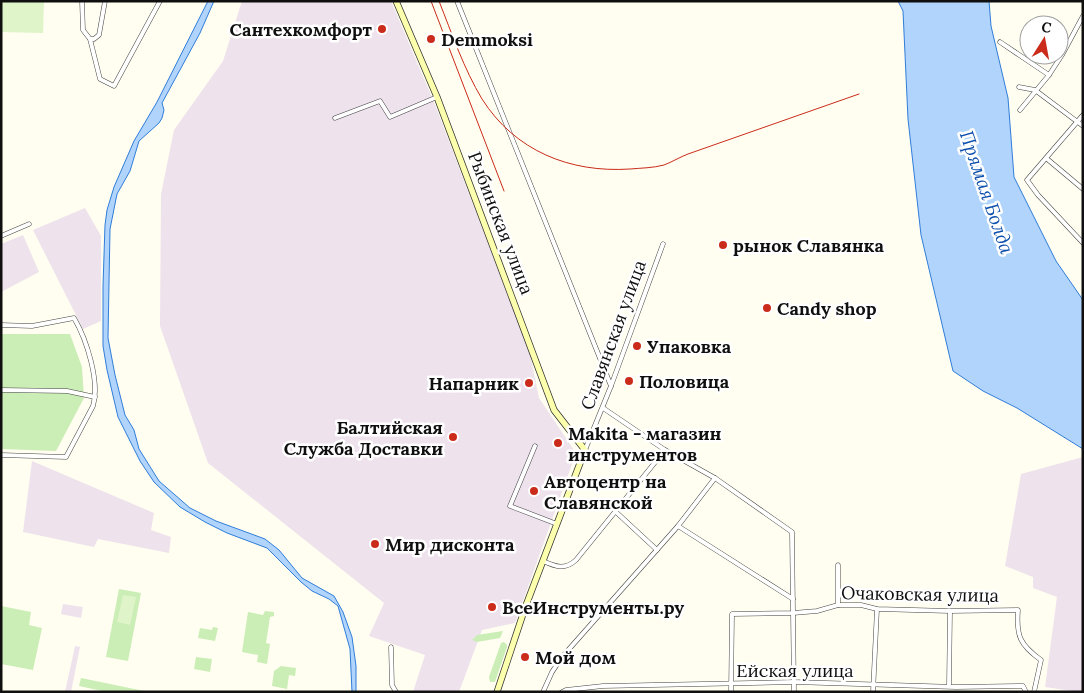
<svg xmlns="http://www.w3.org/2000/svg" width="1084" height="693" viewBox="0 0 1084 693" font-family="Lora,serif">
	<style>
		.industrial { fill: #eee2ed }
		.green { fill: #cbedb6 }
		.pitch { fill: #dff4c8 }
		.water { fill: #b0d4fb; stroke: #307dd9 }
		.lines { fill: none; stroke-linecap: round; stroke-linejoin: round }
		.minor-casing { stroke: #424242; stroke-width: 5 }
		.secondary-casing { stroke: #313131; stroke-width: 7 }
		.minor { stroke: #fff; stroke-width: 4 }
		.secondary { stroke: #fcffab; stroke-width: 5.5 }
		.rail { stroke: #cb2b1a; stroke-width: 1 }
		.poi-dot { fill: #cb2b1a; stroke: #fff; stroke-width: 2 }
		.labels { text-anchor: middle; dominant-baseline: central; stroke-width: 5; stroke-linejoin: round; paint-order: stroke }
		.poi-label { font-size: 18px; font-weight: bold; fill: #0f0f0f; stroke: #fff; text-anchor: start }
		.street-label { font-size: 18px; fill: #0f0f0f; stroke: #fff }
		.water-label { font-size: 19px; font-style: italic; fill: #0c4fac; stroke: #fff }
	</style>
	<rect width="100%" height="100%" fill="#fffef0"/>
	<g class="industrial">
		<polygon points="242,1 391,1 436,107 530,354 539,398 576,453 515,623 482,630 459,692 413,692 425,655 369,636 384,603 208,463 160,326 161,194 174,130 223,61"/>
		<polygon points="85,208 101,236 101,321 83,329 33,230"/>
		<polygon points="23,235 39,272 1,292 1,244"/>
		<polygon points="1083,457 1083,692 1079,692 1045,687 1057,597 1033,588 1033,577 1005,566 1021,474"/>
		<polygon points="32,461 154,513 151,530 171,537 169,553 98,539 94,547 23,532"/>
		<polygon points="63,604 83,607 81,618 61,614"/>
		<polygon points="75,646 80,647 71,692 65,692"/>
	</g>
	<g class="green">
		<polygon points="1,334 70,334 82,367 84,398 56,451 1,449"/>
		<polygon points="119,589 141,593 128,661 106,657"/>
		<polygon points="1,606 31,612 29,625 42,628 33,670 1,664"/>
		<polygon points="265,611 274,612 274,616 270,617 266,643 270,644 267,664 257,662 258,655 242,652 248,612 263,615"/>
		<polygon points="213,627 218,628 215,641 198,638 200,628 212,630"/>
		<polygon points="503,631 500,638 477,642 472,640 477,635"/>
		<polygon points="504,642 507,645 507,647 495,682 490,682 489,677 501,643"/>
		<polygon points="196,657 212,659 210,672 194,669"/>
		<polygon points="281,666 296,668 295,676 289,675 287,689 272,686 274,671"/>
		<polygon points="81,678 149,692 107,692 79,686"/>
	</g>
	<g class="pitch">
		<polygon points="1,1 44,1 43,33 1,32"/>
		<polygon points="123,595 136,597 130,625 117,622"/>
	</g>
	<g class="water">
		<polygon points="208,1 214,1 200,33 162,103 164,110 162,118 159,123 139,141 130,171 117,194 110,229 108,338 115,375 125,415 134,430 139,449 159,481 190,508 216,521 265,539 279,550 302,578 334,596 343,612 352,637 356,666 356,692 352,692 350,649 338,606 329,599 312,591 301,582 267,548 227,533 205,522 180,507 154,482 140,461 118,417 107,370 103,346 103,286 105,225 107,210 114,187 134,141 157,102"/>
		<polygon points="898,1 989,1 991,26 1008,98 1014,177 1056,261 1083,300 1083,449 1017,408 983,391 953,371 921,235 908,119 903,11"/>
	</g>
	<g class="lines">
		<g class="minor-casing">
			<g id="minor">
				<polyline points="82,1 83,30 90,39 100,79 114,86 160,1"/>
				<polyline points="457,1 611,386"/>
				<polyline points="90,39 94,39 99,35 105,1"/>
				<polyline points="1000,42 1049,75"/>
				<polyline points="1019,87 1035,90 1083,126"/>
				<polyline points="1020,110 1049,75 1062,55 1083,16"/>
				<polyline points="1083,115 1027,180 1038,195 1083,243"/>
				<polyline points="335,118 380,101 390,117 437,97"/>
				<polyline points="1046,158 1083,189"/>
				<polyline points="1,236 29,224"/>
				<path d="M1,325L32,326L74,318C87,340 100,382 93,406L66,457L1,455"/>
				<polyline points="1,390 67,391 95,397"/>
				<polyline points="603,408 665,450 715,478 792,532 794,692"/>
				<polyline points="535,446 510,506 557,524"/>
				<polyline points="585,450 611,386 663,244"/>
				<polyline points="616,512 657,550"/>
				<polyline points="678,526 793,599"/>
				<path d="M543,561C556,567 565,570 576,560L665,450"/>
				<polyline points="838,605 838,565"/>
				<polyline points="391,647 392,685 396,692"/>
				<polyline points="949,686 950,611"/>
				<polyline points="543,692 552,672 562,657 678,526 715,478"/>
				<polyline points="562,692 566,690 603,686 794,682 956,687 1023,686 1026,692"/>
				<path d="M731,692L732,614L793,613L817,611L838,605H861L877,609L950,611L1018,610C1016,636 1020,645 1041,660L1034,692"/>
				<polyline points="873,692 877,609"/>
			</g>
		</g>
		<g class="secondary-casing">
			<polyline id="secondary" points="396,1 437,97 554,410 585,450 525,608 497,692"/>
		</g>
		<use href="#minor" class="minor"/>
		<use href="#secondary" class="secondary"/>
		<g class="rail">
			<polyline points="431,1 504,191"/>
			<path d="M439,1C452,34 464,69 482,99C515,151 570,173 630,169C641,168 653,168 664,165C672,162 680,157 688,154L859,94"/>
		</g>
	</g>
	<g class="poi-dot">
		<circle cx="382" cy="29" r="5"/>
		<circle cx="431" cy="39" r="5"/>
		<circle cx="723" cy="245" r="5"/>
		<circle cx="767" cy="308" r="5"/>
		<circle cx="637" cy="346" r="5"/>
		<circle cx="629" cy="381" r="5"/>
		<circle cx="529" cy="383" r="5"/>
		<circle cx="453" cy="437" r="5"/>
		<circle cx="558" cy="443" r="5"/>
		<circle cx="534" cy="491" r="5"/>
		<circle cx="375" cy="544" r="5"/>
		<circle cx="492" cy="607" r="5"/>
		<circle cx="525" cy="657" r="5"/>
	</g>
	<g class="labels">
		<g class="poi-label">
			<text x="372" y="29" text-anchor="end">Сантехкомфорт</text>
			<text x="441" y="39">Demmoksi</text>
			<text x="733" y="245">рынок Славянка</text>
			<text x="777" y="308">Candy shop</text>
			<text x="647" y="346">Упаковка</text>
			<text x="639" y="381">Половица</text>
			<text x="519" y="383" text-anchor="end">Напарник</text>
			<text x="443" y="427" text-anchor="end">Балтийская<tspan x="443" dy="21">Служба Доставки</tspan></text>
			<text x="568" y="433">Makita - магазин<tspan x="568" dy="21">инструментов</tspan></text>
			<text x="544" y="481">Автоцентр на<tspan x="544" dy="21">Славянской</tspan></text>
			<text x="385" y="544">Мир дисконта</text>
			<text x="502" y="607">ВсеИнструменты.ру</text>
			<text x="535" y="657">Мой дом</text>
		</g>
		<g class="street-label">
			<text transform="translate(501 223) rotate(69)">Рыбинская улица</text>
			<text transform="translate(613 335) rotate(-70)">Славянская улица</text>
			<text transform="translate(920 594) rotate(1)">Очаковская улица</text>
			<text x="795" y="670">Ейская улица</text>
		</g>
		<g class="water-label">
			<text transform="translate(987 192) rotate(71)">Прямая Болда</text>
		</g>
	</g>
	<rect width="1084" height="693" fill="none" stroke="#0f0f0f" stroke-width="5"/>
	<g transform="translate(1044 40) rotate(11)"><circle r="24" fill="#ffffff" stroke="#9f9f9f"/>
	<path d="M0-4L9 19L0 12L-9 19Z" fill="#cb2b1a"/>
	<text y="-8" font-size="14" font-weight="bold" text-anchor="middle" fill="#0f0f0f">С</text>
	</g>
</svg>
